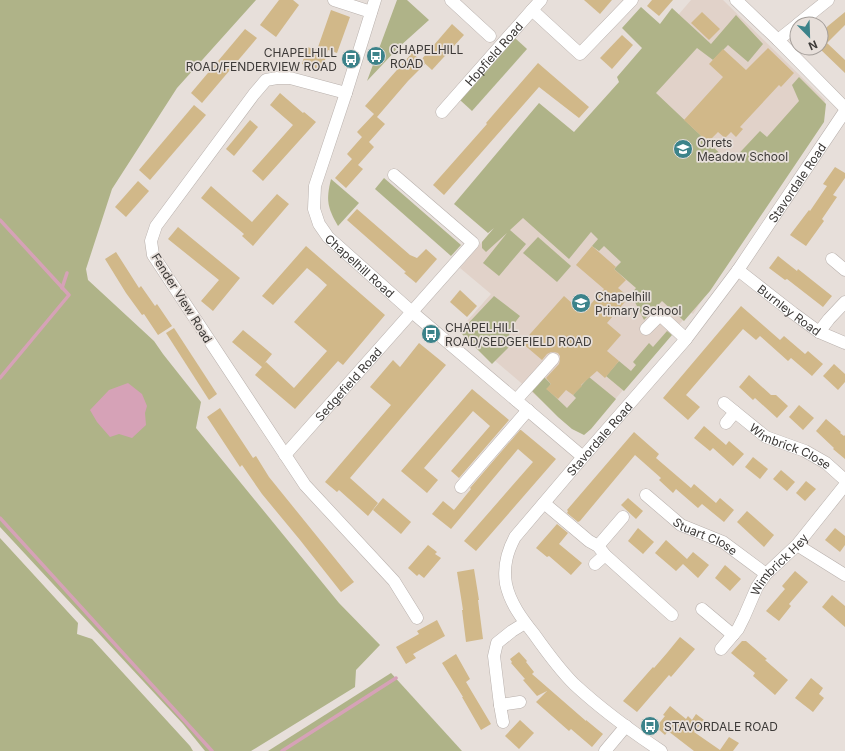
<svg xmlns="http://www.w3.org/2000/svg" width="845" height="751" viewBox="0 0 845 751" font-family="Inter,sans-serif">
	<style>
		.built { fill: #e1d2c9 }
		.green { fill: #afb388 }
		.water { fill: #d6a2b7 }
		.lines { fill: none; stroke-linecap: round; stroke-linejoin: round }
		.stream { stroke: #d6a2b7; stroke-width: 3.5 }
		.building { fill: #d1b889 }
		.minor-casing { stroke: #b9b1ad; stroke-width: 13 }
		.minor { stroke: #fff; stroke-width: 12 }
		.labels { text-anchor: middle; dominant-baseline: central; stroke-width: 3.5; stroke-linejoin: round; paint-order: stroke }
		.poi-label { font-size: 12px; fill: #3d3a38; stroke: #e7dfda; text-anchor: start }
		.street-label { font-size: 12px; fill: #3d3a38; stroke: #e7dfda }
	</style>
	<rect width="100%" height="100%" fill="#e7dfda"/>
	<polygon class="built" points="691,0 723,0 825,100 822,118 693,314 690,312 593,425 574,428 459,330 491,294 460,268 535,179 537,180"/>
	<g class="green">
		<polygon points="0,0 256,0 177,88 112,189 86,269 88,280 154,341 163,354 201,402 196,428 339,603 380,645 356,670 355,687 251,751 205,751 183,724 0,527"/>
		<polygon points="397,0 407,0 429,20 399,47 367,81"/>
		<polygon points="641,7 660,24 672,8 711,44 736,15 763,44 748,62 728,45 713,60 697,48 656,93 730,163 760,131 767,137 799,101 792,85 799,77 826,104 824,122 710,291 684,321 662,301 644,320 631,294 636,288 614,269 621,262 604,246 599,251 592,246 598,239 591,232 569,259 523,218 510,230 526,244 499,276 483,263 507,233 486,252 482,248 482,242 494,228 488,233 454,204 539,103 574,132 619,82 617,77 642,48 622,28"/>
		<polygon points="515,38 527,49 472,111 460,100"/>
		<polygon points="384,178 461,245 451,256 375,189"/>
		<path d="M331,179L359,203L338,226C327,207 326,200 331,179Z"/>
		<polygon points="538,237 571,266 557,282 523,253"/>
		<polygon points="494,296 520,316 509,330 510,346 492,364 460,332"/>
		<polygon points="667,331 672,335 624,391 606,376 619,361 631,371 636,365 633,362 649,343 653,347"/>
		<polygon points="543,376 551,384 547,389 567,408 576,398 573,395 589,377 616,399 591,429 584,435 572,429 558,417 530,389"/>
		<polygon points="0,538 78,623 77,634 92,639 190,746 193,751 0,751"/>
		<polygon points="391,673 462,751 268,751"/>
	</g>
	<polygon class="water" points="128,383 142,394 147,406 145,413 146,425 132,438 119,434 110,437 97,422 90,410 109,390"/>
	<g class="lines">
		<g class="stream">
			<polyline points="0,220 69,295 0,378"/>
			<polyline points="62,288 67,273"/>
			<polyline points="0,518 212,751"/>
			<polyline points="282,751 396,678"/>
		</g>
	</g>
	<g class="building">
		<polygon points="279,0 293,0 299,5 276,37 260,25"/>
		<polygon points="584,0 612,0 600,14"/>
		<polygon points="652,0 673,0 659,16 647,6"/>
		<polygon points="331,10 350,17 337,53 328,50 322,70 302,64 307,47 317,50"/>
		<polygon points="702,12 720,29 709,40 691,23"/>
		<polygon points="845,12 845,25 827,43 845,60 845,73 819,48 821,48 821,33 828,26"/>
		<polygon points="452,24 464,35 432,70 421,60"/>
		<polygon points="245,29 257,38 202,103 191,93"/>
		<polygon points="622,35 633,45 612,69 600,58"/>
		<polygon points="768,48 794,73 781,87 779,85 740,127 743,129 736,137 731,132 725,138 718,132 708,142 684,120 723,77 709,64 723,49 746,70"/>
		<polygon points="412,53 425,64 408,81 377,117 385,124 369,142 374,147 358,165 363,169 346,188 335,178 352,159 347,154 362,137 357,132 374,114 365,106"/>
		<polygon points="538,63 589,107 579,118 539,87 444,195 433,185 487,124 486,123"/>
		<polygon points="280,93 303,113 304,112 316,122 263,181 252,171 293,125 270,105"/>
		<polygon points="194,105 206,115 150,180 139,170"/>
		<polygon points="250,120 258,127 234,156 226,149"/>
		<polygon points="835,167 845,173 845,178 833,195 837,197 822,219 824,221 806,246 790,235 809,210 810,211 827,186 823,184"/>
		<polygon points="138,181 149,191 126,217 115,207"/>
		<polygon points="211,186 252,222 277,194 289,204 253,246 242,236 244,234 201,198"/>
		<polygon points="357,209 410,255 417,258 426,249 437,259 416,283 404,273 406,272 347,220"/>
		<polygon points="178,227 240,278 213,311 201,301 219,280 168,239"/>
		<polygon points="306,246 385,315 343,365 338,361 295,409 255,375 262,367 232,342 243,330 272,354 264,364 266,362 294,388 327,351 294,322 327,285 317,276 307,268 273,305 262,296"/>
		<polygon points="592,246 616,267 614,269 626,280 618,288 629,297 607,323 621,335 607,351 619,361 605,378 597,371 581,385 582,386 573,395 566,390 558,399 546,389 551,384 546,378 559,364 560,360 560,356 558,353 554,352 551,352 547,354 542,360 522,343 564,296 583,313 604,289 576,265"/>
		<polygon points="116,252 139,288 141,286 155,306 157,304 172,326 158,335 144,314 142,315 126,293 105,259"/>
		<polygon points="778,256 797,271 798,269 832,296 823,307 787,279 785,280 769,268"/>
		<polygon points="460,290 477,306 467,317 450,302"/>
		<polygon points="741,306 780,340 784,336 805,354 808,351 823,364 812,376 791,358 788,361 760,336 756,340 743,329 686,395 700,407 688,420 663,398"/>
		<polygon points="174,328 217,394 209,400 166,333"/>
		<polygon points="419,343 446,365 350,478 378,503 368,516 339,490 337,492 325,482 391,405 370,387 393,360 400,367"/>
		<polygon points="834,364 845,374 845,382 838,390 823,376"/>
		<polygon points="749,375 771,395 776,395 788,406 777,418 755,398 753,400 739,387"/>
		<polygon points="472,389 509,420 459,478 451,471 490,426 473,411 424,468 438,480 427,493 401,471"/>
		<polygon points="799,405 814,418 803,430 789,417"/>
		<polygon points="220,408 253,458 256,456 269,477 354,582 341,592 300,540 262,494 242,465 240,467 207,417"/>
		<polygon points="826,419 841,432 840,433 844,436 845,435 845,459 833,449 834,448 816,431"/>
		<polygon points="704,426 726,445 729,441 744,454 733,466 713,448 710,451 694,438"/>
		<polygon points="520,430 521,430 556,459 476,551 464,541 533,462 518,449 451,529 432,514 443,501 454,510 471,489 470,488"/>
		<polygon points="634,432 659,454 656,458 691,488 694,484 716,503 720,498 734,510 724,522 702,504 698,508 676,489 673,493 659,480 661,478 635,455 580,521 578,522 567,513 568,511 567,510"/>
		<polygon points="753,457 768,469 760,479 745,467"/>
		<polygon points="781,470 795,482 787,491 773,479"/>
		<polygon points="806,481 816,489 805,501 796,493"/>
		<polygon points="383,498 411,522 401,534 373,510"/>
		<polygon points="628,498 643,511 636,519 621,505"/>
		<polygon points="747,511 774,535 764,547 737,522"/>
		<polygon points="557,524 568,533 559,544 582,563 571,575 549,556 547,557 536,548"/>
		<polygon points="638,528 654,542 643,554 628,541"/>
		<polygon points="835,528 845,536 845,545 840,552 825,540"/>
		<polygon points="666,540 687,559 693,552 709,565 698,578 683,564 676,571 655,553"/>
		<polygon points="428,545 437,552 435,554 441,558 424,578 419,574 417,576 408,568"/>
		<polygon points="725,565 741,579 730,591 715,578"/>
		<polygon points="474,569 479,600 478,600 483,639 466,642 462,610 463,610 457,572"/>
		<polygon points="795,571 808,582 789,604 791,606 779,621 766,611 785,589 782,586"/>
		<polygon points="832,595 845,606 845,627 822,607"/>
		<polygon points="437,620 445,636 413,654 416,658 406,664 396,647 419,634 417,631"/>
		<polygon points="680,637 695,649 671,677 669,675 637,712 623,701 653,667 654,668 667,653"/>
		<polygon points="742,641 746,641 767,659 765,660 788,680 775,695 753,676 755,673 731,653"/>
		<polygon points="519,652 527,661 526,662 534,672 532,674 586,721 586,720 603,734 592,747 571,729 569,731 536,702 547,691 537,696 523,680 525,679 511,663 512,662 510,659"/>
		<polygon points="456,654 470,679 466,682 491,724 481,730 462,697 463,697 442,663"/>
		<polygon points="811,678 823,688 819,694 824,698 813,712 795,698"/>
		<polygon points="670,706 686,719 688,716 692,720 696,714 704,720 694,732 720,750 729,737 739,743 733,751 694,751 668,731 665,735 656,727 665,716 663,715"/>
		<polygon points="520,720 534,733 519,749 505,736"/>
	</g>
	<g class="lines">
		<g class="minor-casing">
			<g id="minor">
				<polyline points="334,0 371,12"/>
				<path id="s1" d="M375,0L346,93L315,186L314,209L319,224L328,237L412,312L583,457"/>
				<polyline points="451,0 490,36"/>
				<polyline points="736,0 778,40 845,108"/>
				<polyline points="532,10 541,0"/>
				<polyline points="798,24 828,0"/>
				<polyline points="778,40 797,25"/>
				<polyline points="346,93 290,78 277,78 266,80 254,94 156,226 151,241 153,255 305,485 394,581 417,618"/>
				<path id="s2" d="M442,112L532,10L580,54L632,0"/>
				<polyline points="832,259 845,270"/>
				<path id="s3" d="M738,270L793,313L819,332L845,343"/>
				<polyline points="646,329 660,315 686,339"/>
				<polyline points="819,332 829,319 845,302"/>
				<polyline points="516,400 553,359"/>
				<path id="s4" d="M724,403L766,437L805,451L826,463L845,480"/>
				<polyline points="726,423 735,412"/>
				<path id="s5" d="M285,455L473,243L394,175"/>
				<polyline points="461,487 528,410"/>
				<path id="s6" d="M646,495L681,525L723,542L766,574"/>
				<polyline points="544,503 589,541 598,546 605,555 672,615"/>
				<polyline points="797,545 845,575"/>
				<polyline points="598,546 623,517"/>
				<polyline points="595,564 605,555"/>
				<polyline points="702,609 733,635"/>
				<path id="s7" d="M721,649L738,629L744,617L757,587L766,574L797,545L845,485"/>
				<polyline points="500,705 520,702"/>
				<polyline points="503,722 500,705 494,656 497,643 512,631 525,623"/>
				<polyline points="605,751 626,726"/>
				<path id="s8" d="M661,751C631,731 601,709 574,684C559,669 546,651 534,634C522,619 510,603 506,584C503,566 507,552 515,537L583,457L686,339L738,270L845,111"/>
			</g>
		</g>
		<use href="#minor" class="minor"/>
	</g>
	<defs>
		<g id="bus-disc" transform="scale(1)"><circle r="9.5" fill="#3c838a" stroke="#e7dfda"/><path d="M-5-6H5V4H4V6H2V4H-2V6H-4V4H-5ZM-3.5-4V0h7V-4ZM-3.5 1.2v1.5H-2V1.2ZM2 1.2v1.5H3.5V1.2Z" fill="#fff"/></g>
		<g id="school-disc" transform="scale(1)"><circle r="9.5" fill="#3c838a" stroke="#e7dfda"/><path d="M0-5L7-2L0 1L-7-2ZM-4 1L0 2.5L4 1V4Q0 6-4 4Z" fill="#fff"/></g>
	</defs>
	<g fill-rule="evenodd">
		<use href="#bus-disc" x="376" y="56"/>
		<use href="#bus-disc" x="351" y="59"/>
		<use href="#school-disc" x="683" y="149"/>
		<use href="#school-disc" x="581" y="303"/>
		<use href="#bus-disc" x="431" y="334"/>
		<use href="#bus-disc" x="650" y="726"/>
	</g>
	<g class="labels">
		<g class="poi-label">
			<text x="390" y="49">CHAPELHILL<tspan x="390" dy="14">ROAD</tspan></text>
			<text x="337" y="52" text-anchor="end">CHAPELHILL<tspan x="337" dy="14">ROAD/FENDERVIEW ROAD</tspan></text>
			<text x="697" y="142">Orrets<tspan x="697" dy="14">Meadow School</tspan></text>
			<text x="595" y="296">Chapelhill<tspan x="595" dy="14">Primary School</tspan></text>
			<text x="445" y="327">CHAPELHILL<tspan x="445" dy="14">ROAD/SEDGEFIELD ROAD</tspan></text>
			<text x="664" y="726">STAVORDALE ROAD</text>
		</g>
		<g class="street-label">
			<text stroke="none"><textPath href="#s2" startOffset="78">Hopfield Road</textPath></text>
			<text stroke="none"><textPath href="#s8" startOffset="734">Stavordale Road</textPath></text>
			<text stroke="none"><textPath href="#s1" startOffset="293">Chapelhill Road</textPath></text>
			<text transform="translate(182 298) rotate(58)">Fender View Road</text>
			<text stroke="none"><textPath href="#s3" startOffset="65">Burnley Road</textPath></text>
			<text stroke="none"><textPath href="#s5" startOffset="95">Sedgefield Road</textPath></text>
			<text stroke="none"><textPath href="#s8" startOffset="410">Stavordale Road</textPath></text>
			<text stroke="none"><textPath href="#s4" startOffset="80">Wimbrick Close</textPath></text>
			<text stroke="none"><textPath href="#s6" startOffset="73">Stuart Close</textPath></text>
			<text stroke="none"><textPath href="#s7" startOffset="104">Wimbrick Hey</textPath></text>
		</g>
	</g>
	<g transform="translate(809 36) rotate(157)"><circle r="19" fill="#e7dfda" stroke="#a39d99"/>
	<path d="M0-3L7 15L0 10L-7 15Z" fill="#3c838a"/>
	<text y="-6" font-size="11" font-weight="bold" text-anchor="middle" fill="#3d3a38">N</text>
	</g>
</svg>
